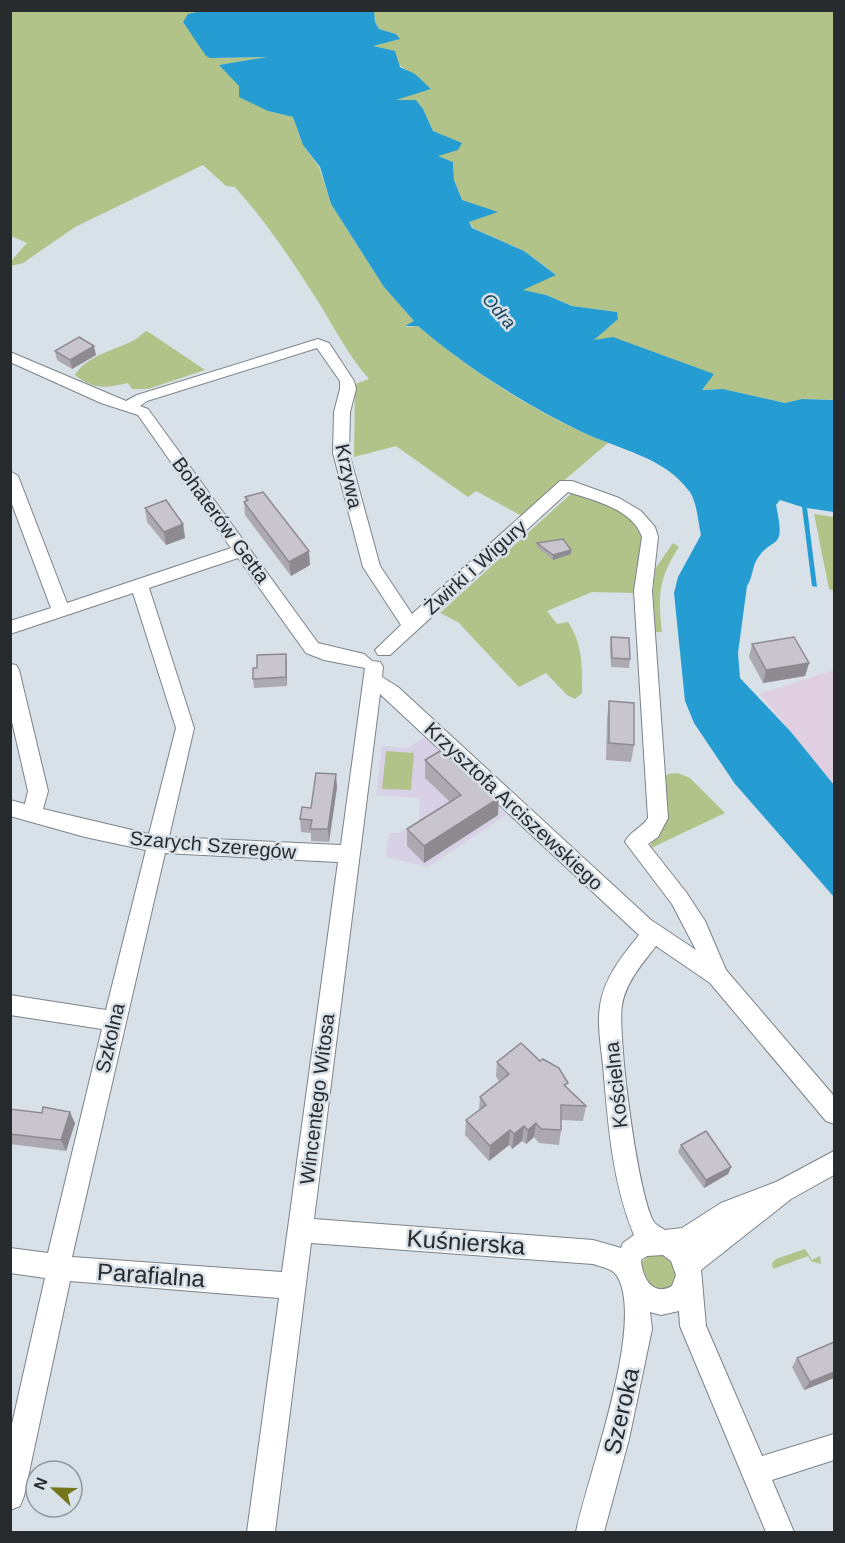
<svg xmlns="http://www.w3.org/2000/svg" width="845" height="1543" viewBox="0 0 845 1543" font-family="Helvetica,sans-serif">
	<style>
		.industrial { fill: #e0cfe0 }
		.education { fill: #d8d1e6 }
		.green { fill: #b1c388 }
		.water { fill: #259dd3 }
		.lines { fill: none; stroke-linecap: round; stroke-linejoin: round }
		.minor-casing { stroke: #7c838a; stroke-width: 2 }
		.minor { fill: #fff; fill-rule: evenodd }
		.wall { fill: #ada9b1 }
		.shaded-wall { fill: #8d8a90 }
		.building { fill: #c9c5ce; stroke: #8d8a90; stroke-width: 1.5 }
		.labels { text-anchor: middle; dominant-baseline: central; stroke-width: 5; stroke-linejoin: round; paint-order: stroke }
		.far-water-label { font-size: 18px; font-style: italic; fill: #17455c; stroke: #d8e0e8 }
		.street-label { font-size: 20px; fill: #282b2e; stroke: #d8e0e8 }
		.near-street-label { font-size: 24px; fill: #282b2e; stroke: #d8e0e8 }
	</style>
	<rect width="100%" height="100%" fill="#d8e0e8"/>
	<polygon class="industrial" points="834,670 834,785 760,694"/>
	<polygon class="education" points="426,736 506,815 428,867 386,857 389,833 398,833 419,822 420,798 376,795 382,746 408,748"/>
	<g class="green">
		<path d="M11,11H230H202L183,22L210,58L268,57L219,65L268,111L293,117L303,145L319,167L331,204L384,287L414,321L405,327L418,326C474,374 539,415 608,443L522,516L476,491L468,497L396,446L354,457L355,384L369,379C348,355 335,329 319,303C293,262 267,223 235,187L226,186L203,165L75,227L23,263L11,266V261L27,243L11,236Z"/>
		<path d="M374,11H834V400L802,399L785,403L723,389L701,390L713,374L593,340L617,312L572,306L546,295L521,290L555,274L524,251L473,228L469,222L497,212L461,200L454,180L453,162L437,156L453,140L433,131L423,109L392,100L431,89C413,72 391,61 372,46L399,39L396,34L379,29L375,22Z"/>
		<path d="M147,331L205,370L148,389H132L128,383C106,388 93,390 75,375C86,355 117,350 136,339C140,337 142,333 147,331Z"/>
		<path d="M574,491L615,506L645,532L643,564L636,572L633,593L592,592L547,611L557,624L568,622C583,645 582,666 582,693L575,699L567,695L546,673L519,687L458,622L440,613Z"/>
		<polygon points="814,514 834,517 834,591 829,589"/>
		<path d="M673,543L679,547C658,579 658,595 662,632H655L653,592L655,569Z"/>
		<polygon points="386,751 414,753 411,790 382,789"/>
		<polygon points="678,773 690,778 725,813 649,849 659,828 663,779 668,774"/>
		<polygon points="805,1249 812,1260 820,1256 821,1264 811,1261 808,1256 773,1269 772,1263 776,1259"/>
		<polygon points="652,1252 670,1256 679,1272 672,1288 660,1291 648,1286 640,1264"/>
	</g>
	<path class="water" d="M202,11H374L375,22L379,29L396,34L400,39L373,46L395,51L400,67L415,74L431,89L396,100H416L423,109L433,131L462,143L458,150L438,156L453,162L454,180L462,200L498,212L469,222L472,228L524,251L556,275L523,290L546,295L572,306L617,312L618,319L594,340L613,337L714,374L702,390L723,389L785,403L802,399L834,400V512L807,508L817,587L812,586L802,507L780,500L776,505C787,556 771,532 755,563C752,571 752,578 747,586L738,653L740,678L791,732L834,785V897L735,784L694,723L685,701L674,593L678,577L701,535C698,522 697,501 689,491C665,457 617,449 582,432C523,403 468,369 418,326H405L414,321L384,287L331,204L320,167L303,145L293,117L268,111L239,97V86L219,65L267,57L210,58L206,56L183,22L188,14Z"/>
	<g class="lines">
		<g class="minor-casing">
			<path id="minor" d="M318,339L329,343L354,381L356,389L350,412L349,453L380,566L412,614L560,481H572L619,498L641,511L655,527L658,537L652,591L668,818L658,837L648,844L686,892L705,921L726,970L834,1096V1124L826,1121L710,983L656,946C642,964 626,982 622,1005C617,1035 638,1198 654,1222C656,1225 662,1228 665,1230L682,1228L721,1203L776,1182L834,1151V1175L791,1199L701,1270L706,1326L762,1456L834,1434V1460L772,1480L794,1532H766L680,1326L679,1311L661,1315L650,1312L652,1329L629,1439L604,1532H576C587,1477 646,1323 617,1276C612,1268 601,1267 593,1264L311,1243L275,1532H247L279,1298L70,1281L24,1496L20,1506L10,1510V1433L45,1278L10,1273V1248L48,1253L102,1029L10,1015V995L106,1010L146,850L85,837L10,816V800L25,804L28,791L10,713V664L16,665L19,670L48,791L43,809L149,834L176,728L133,593L10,634V621L51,608L10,499V471L18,476L67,603L231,548L138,415L101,403L10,362V352L126,401L137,395ZM317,348L340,381V389L334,412L333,453L363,567L401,625L375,650L378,655H390L568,492C593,500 633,509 642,537L634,591L648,818C642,828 630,831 625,842L672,904L696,950L651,920L398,687L382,677L383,667L380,662L372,661L364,654L318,643L148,409L140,406L147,401ZM238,558L306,653L324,660L365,668L341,845L169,837L194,728L149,588ZM380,694L639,935C622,956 604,978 600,1006C597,1025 601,1046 603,1065C608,1123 612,1182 634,1235L623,1243L621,1248L593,1240L314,1219ZM165,853L338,862L282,1272L72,1257ZM663,1255L671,1261L676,1275L672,1286C652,1297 642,1277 641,1260L647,1256Z"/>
		</g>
		<use href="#minor" class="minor"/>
	</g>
	<g class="wall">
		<polygon points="55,351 96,355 72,369 57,360"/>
		<polygon points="245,497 310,565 291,576 245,515 244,502 246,501"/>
		<polygon points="145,508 183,524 185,538 166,545 147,522"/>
		<polygon points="537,543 571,550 571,554 553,560 537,547"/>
		<polygon points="611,637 630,659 629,668 611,667 610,646"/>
		<polygon points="752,644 809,663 805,676 763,683 749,657"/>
		<polygon points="287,663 287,686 254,688 253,679 257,668"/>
		<polygon points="609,701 634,745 631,762 606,760 607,719"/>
		<polygon points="425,760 498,815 424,863 407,846 407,829 450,802 425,778"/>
		<polygon points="337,787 329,842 311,841 311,833 301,832 300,819 311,808"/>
		<polygon points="497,1062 567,1088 586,1106 583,1121 561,1120 561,1130 559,1145 539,1143 534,1137 526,1144 522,1141 512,1149 509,1145 489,1161 465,1135 466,1120 479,1110 480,1097 500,1082 496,1077"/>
		<polygon points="10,1109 75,1123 66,1151 10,1144"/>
		<polygon points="681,1145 731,1167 728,1174 704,1188 678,1152"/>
		<polygon points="797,1358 834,1378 804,1390 792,1367"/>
	</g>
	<g class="shaded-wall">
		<polygon points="94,346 96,355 72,369 70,360"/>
		<polygon points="183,524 185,538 166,545 164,532"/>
		<polygon points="571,550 571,554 553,560 553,555"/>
		<polygon points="309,551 310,565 291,576 289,562"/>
		<polygon points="286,654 287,663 287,686 286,677"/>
		<polygon points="809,663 805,676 763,683 766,670"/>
		<polygon points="336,774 337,787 329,842 328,829"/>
		<polygon points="499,798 498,815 424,863 424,846"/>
		<polygon points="70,1112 75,1123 66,1151 61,1140"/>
		<polygon points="536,1123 534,1137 526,1144 528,1130"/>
		<polygon points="524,1126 522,1141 512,1149 514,1134"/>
		<polygon points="510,1130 509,1145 489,1161 490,1146"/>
		<polygon points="731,1167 728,1174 704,1188 706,1180"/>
		<polygon points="834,1372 834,1378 804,1390 810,1382"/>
	</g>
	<g class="building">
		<polygon points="79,337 94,346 70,360 55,351"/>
		<polygon points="263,492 309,551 289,562 244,502 248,500 245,497"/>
		<polygon points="166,500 183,524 164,532 145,508"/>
		<polygon points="563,539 571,550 553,555 537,543"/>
		<polygon points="611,637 629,638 630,659 612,658"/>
		<polygon points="794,637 809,663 766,670 752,644"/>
		<polygon points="286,654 286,677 253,679 253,668 257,668 257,655"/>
		<polygon points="609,701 634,703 634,745 609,743"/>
		<polygon points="442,750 483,787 486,786 499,798 424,846 407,829 461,795 425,760"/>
		<polygon points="316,773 336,774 328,829 310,829 312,820 300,819 302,807 311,808"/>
		<polygon points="521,1043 540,1061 543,1059 559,1068 568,1083 564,1085 586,1106 561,1105 561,1130 541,1129 536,1123 528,1130 524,1126 514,1134 510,1130 490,1146 466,1120 486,1105 480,1097 509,1074 497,1062"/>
		<polygon points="43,1107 70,1112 61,1140 10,1134 10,1109 42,1113"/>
		<polygon points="706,1131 731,1167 706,1180 681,1145"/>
		<polygon points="834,1342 834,1372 810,1382 797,1358"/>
	</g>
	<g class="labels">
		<g class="far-water-label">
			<text transform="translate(499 311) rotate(49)">Odra</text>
		</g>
		<g class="street-label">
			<text transform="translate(349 476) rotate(78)">Krzywa</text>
			<text transform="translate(221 520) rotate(54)">Bohaterów Getta</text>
			<text transform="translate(475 567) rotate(-42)">Żwirki i Wigury</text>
			<text transform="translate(514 806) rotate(43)">Krzysztofa Arciszewskiego</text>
			<text transform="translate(213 845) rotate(5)">Szarych Szeregów</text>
			<text transform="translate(110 1038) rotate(-77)">Szkolna</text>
			<text transform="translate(616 1085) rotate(-96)">Kościelna</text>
			<text transform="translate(317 1099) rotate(-83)">Wincentego Witosa</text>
		</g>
		<g class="near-street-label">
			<text transform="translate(466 1242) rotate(4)">Kuśnierska</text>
			<text transform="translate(151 1275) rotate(4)">Parafialna</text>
			<text transform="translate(621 1411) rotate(-77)">Szeroka</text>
		</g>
	</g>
	<rect width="845" height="1543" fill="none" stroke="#282b2e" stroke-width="24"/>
	<g transform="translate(54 1489) rotate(292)"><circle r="28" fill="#d8e0e8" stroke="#92989e" stroke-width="1.5"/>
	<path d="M0-4.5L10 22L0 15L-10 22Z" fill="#75761c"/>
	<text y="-9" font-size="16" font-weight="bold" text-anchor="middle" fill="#282b2e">N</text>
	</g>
</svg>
